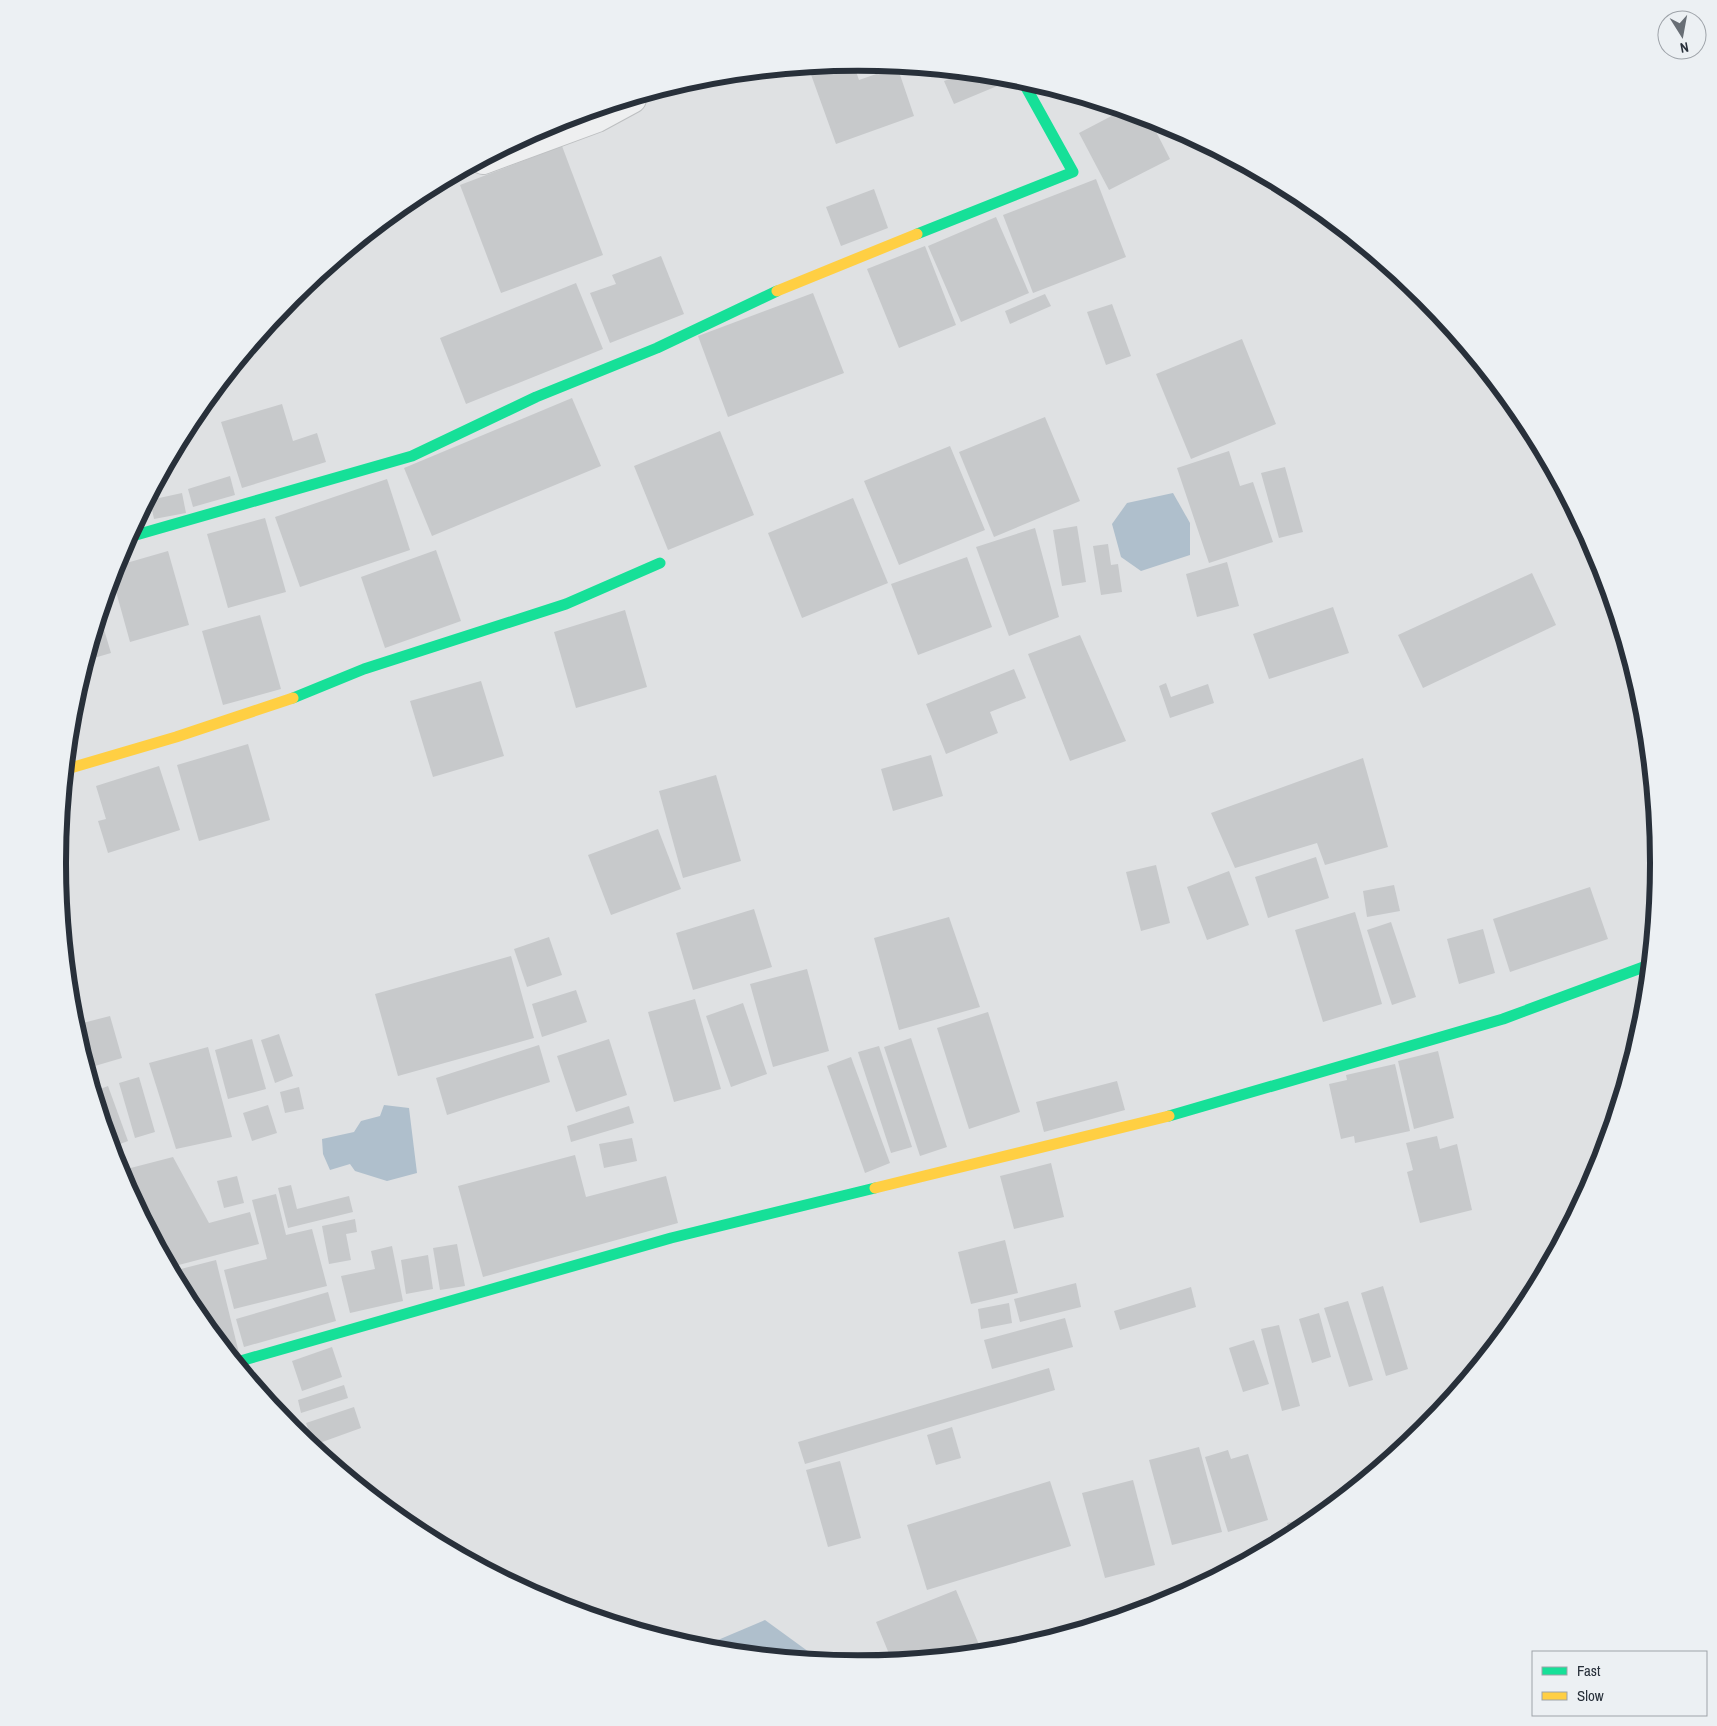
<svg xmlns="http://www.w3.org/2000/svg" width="1717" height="1726" viewBox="0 0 1717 1726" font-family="'Archivo Narrow',sans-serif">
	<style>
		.water { fill: #afbfcc }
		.building { fill: #c7c9cb }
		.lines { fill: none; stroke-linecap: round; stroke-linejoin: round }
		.street-casing { stroke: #bdbfc1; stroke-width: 30 }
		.street { stroke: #eeeff0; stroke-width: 28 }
		.fast { stroke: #16e098; stroke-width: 11 }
		.slow { stroke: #ffcf43; stroke-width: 11 }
		.rim { fill: none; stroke: #28303a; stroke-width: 6 }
	</style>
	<rect width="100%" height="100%" fill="#dfe1e3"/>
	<g class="water">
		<polygon points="1173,493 1190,523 1190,555 1141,571 1121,557 1112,524 1127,503"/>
		<polygon points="384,1105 409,1108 417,1173 387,1181 355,1171 350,1164 330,1170 323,1154 322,1139 354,1132 361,1121 380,1116"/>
		<polygon points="765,1620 820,1660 699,1648"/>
	</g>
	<g class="building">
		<polygon points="853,63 859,80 885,71 883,64 897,66 914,116 836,144 809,69 819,66"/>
		<polygon points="966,73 1013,77 1014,79 954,104 944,81"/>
		<polygon points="1123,110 1149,118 1170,159 1109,190 1079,133"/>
		<polygon points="562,146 603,255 501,293 460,185"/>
		<polygon points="1096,179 1126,257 1033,293 1003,215"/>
		<polygon points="874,189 888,228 841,246 826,207"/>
		<polygon points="996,217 1029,293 961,322 928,246"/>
		<polygon points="925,246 956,325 899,348 867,269"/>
		<polygon points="661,256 684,314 610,343 590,293 616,284 612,275"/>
		<polygon points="576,283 603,349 466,404 440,338"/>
		<polygon points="813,293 844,373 728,417 698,336"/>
		<polygon points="1045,294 1051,306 1010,324 1005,311"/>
		<polygon points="1112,304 1131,356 1106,365 1087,312"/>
		<polygon points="1242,339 1276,424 1191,459 1156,374"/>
		<polygon points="217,388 220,400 204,404 208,399"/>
		<polygon points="572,398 601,466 432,536 404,468"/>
		<polygon points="282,404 293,441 317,433 326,462 242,488 221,422"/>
		<polygon points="1045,417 1080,501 994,537 959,452"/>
		<polygon points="720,431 754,515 668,550 634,466"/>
		<polygon points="950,446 985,530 899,565 864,481"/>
		<polygon points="1229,451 1240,486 1253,482 1273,542 1209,563 1177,468"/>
		<polygon points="1285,467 1303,532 1279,538 1261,473"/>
		<polygon points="230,476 235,495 193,507 188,489"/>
		<polygon points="387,479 410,550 300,587 275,517"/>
		<polygon points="182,493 186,513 154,519 150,500"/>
		<polygon points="853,498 888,583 802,618 768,533"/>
		<polygon points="265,518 286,592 228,608 207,534"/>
		<polygon points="1077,526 1086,582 1062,586 1053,530"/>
		<polygon points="1035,528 1059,617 1009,636 976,547"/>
		<polygon points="1108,544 1111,565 1118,564 1122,592 1101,595 1093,546"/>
		<polygon points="436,550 461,621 385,648 361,577"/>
		<polygon points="168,551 189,625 130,642 112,577 116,566"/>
		<polygon points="967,557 992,627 918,655 891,584"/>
		<polygon points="1227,562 1239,606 1197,617 1186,574"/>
		<polygon points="1532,573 1556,625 1423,688 1398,635"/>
		<polygon points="1333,607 1349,653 1269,679 1253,634"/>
		<polygon points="625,610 647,687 576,708 554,632"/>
		<polygon points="260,615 281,689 223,705 202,631"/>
		<polygon points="100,616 111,653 87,660 92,644"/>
		<polygon points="1080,635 1126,741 1070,761 1028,654"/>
		<polygon points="1014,669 1026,698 990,712 998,733 946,754 926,704"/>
		<polygon points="481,681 504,756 433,777 410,701"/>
		<polygon points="1166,683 1171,697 1208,684 1214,703 1170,718 1159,686"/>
		<polygon points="248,744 270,820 199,841 177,765"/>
		<polygon points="931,755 943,796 893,811 881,769"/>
		<polygon points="1363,758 1388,847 1325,865 1317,843 1235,868 1211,813"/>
		<polygon points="159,766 180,830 108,853 98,821 106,819 96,786"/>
		<polygon points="716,775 741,861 683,878 659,791"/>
		<polygon points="658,829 681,889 611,915 588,855"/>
		<polygon points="1316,857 1329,898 1268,918 1255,877"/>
		<polygon points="1156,865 1170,923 1141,931 1126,872"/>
		<polygon points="1229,871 1249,925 1207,940 1187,887"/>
		<polygon points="1394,885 1400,911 1367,917 1363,891"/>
		<polygon points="1590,887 1608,939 1510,972 1493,919"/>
		<polygon points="754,909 772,967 693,990 676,933"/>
		<polygon points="1355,912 1382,1004 1323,1022 1295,930"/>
		<polygon points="949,917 980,1007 899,1030 874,938"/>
		<polygon points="1391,922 1416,997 1392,1005 1367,930"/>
		<polygon points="1483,929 1495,973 1459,984 1447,939"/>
		<polygon points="549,937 562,975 527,987 514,949"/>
		<polygon points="511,956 534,1038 398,1076 375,994"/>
		<polygon points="807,969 829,1051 773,1067 750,984"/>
		<polygon points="576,990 587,1022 542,1037 532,1004"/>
		<polygon points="695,999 721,1089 674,1102 648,1012"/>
		<polygon points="743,1003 767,1074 731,1087 706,1016"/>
		<polygon points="988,1012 1020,1112 969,1129 937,1028"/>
		<polygon points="110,1016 122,1058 88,1068 75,1025"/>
		<polygon points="279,1034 293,1076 275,1083 261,1040"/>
		<polygon points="911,1038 947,1147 920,1156 884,1047"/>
		<polygon points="252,1039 266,1089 228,1099 215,1050"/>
		<polygon points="609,1039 627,1095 576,1112 557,1056"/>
		<polygon points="539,1045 550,1082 447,1115 436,1078"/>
		<polygon points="879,1046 912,1147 891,1153 858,1052"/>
		<polygon points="208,1047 232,1137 176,1149 149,1063"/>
		<polygon points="1438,1051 1454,1118 1414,1129 1398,1061"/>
		<polygon points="851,1057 890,1163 865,1173 827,1066"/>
		<polygon points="1395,1064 1410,1131 1355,1143 1354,1136 1341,1139 1329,1084 1347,1080 1346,1075"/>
		<polygon points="139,1077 155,1132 135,1138 119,1083"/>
		<polygon points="1117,1081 1125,1110 1044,1132 1036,1102"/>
		<polygon points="108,1086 128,1141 112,1147 95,1091"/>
		<polygon points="299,1087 304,1109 285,1113 280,1092"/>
		<polygon points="268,1105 277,1133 252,1141 243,1113"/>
		<polygon points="629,1106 634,1123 571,1142 567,1126"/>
		<polygon points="1437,1136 1440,1149 1457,1144 1472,1210 1420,1223 1407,1172 1413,1170 1406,1143"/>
		<polygon points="632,1138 637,1161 604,1168 599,1144"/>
		<polygon points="575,1155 586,1197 666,1176 678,1223 483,1277 458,1186"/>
		<polygon points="173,1157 209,1223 250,1212 259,1244 171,1267 119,1171"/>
		<polygon points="1051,1163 1064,1217 1014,1229 1000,1176"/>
		<polygon points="237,1176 244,1203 224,1208 217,1181"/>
		<polygon points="291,1185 297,1209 349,1196 353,1212 288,1228 278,1188"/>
		<polygon points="276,1194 286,1235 312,1229 327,1286 234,1309 224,1270 267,1259 252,1200"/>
		<polygon points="355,1219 357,1232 346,1234 351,1260 329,1264 322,1226"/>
		<polygon points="1005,1240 1018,1293 971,1304 958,1252"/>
		<polygon points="457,1244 465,1286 440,1290 433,1248"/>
		<polygon points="392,1246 403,1301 350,1313 341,1276 375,1269 371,1251"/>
		<polygon points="428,1255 433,1289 406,1294 401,1260"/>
		<polygon points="216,1260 239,1353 231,1355 192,1308 173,1271"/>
		<polygon points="1076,1283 1081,1307 1020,1322 1014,1299"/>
		<polygon points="1383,1286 1408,1369 1386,1376 1361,1293"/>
		<polygon points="1191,1287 1196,1307 1120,1330 1114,1311"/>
		<polygon points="328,1292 336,1321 244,1347 236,1319"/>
		<polygon points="1348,1301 1373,1380 1349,1387 1324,1308"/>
		<polygon points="1009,1303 1012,1323 981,1329 978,1309"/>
		<polygon points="1319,1313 1331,1357 1312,1363 1299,1319"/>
		<polygon points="1065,1318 1073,1347 992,1369 984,1340"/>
		<polygon points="1279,1325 1300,1406 1282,1411 1261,1329"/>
		<polygon points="1254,1340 1269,1384 1243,1392 1229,1348"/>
		<polygon points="332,1347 342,1377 302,1391 292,1361"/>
		<polygon points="1049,1368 1055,1390 805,1464 798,1442"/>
		<polygon points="344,1385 348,1398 301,1413 298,1400"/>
		<polygon points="354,1407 361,1428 314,1445 306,1423"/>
		<polygon points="952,1427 961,1458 936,1465 927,1435"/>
		<polygon points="1199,1447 1222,1532 1172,1545 1149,1460"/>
		<polygon points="1228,1450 1231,1459 1248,1454 1268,1520 1228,1532 1205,1457"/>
		<polygon points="840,1461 861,1538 828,1547 806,1470"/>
		<polygon points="1133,1480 1155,1565 1105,1578 1082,1493"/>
		<polygon points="1050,1481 1071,1546 927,1590 907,1525"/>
		<polygon points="1322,1514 1303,1529 1290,1536 1287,1523"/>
		<polygon points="956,1590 980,1647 965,1654 892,1661 876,1622"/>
	</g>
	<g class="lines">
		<g class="street-casing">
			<polyline id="street" points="483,160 597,118 632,99"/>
		</g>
		<use href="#street" class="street"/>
		<g class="fast">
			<polyline points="917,234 1073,172 1022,80"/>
			<polyline points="129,537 412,456 536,397 657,348 777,291"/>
			<polyline points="293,698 364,669 566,604 660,563"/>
			<polyline points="1169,1116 1503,1019 1649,965"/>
			<polyline points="237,1362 671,1238 875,1188"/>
		</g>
		<g class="slow">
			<polyline points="777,291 917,234"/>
			<polyline points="67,769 176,737 293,698"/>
			<polyline points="875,1188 1169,1116"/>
		</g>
	</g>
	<path d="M0 0H1717V1726H0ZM66 863a792 792 0 1 1 1584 0a792 792 0 1 1-1584 0Z" fill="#ecf0f3" fill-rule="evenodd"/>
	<path class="rim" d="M66 863a792 792 0 1 1 1584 0a792 792 0 1 1-1584 0Z"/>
	<rect x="1532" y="1651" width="175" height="65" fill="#ecf0f3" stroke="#9ea3a9"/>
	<rect x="1542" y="1667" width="25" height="8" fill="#16e098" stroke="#9ea3a9"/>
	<text x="1577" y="1676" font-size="15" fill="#28303a">Fast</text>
	<rect x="1542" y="1692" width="25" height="8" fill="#ffcf43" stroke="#9ea3a9"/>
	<text x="1577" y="1701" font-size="15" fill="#28303a">Slow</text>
	<g transform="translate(1682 35) rotate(169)"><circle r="24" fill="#ecf0f3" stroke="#9ea3a9"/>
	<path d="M0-4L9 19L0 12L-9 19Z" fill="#686e75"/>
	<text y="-8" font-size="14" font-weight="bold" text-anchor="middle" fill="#28303a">N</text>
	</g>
</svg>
